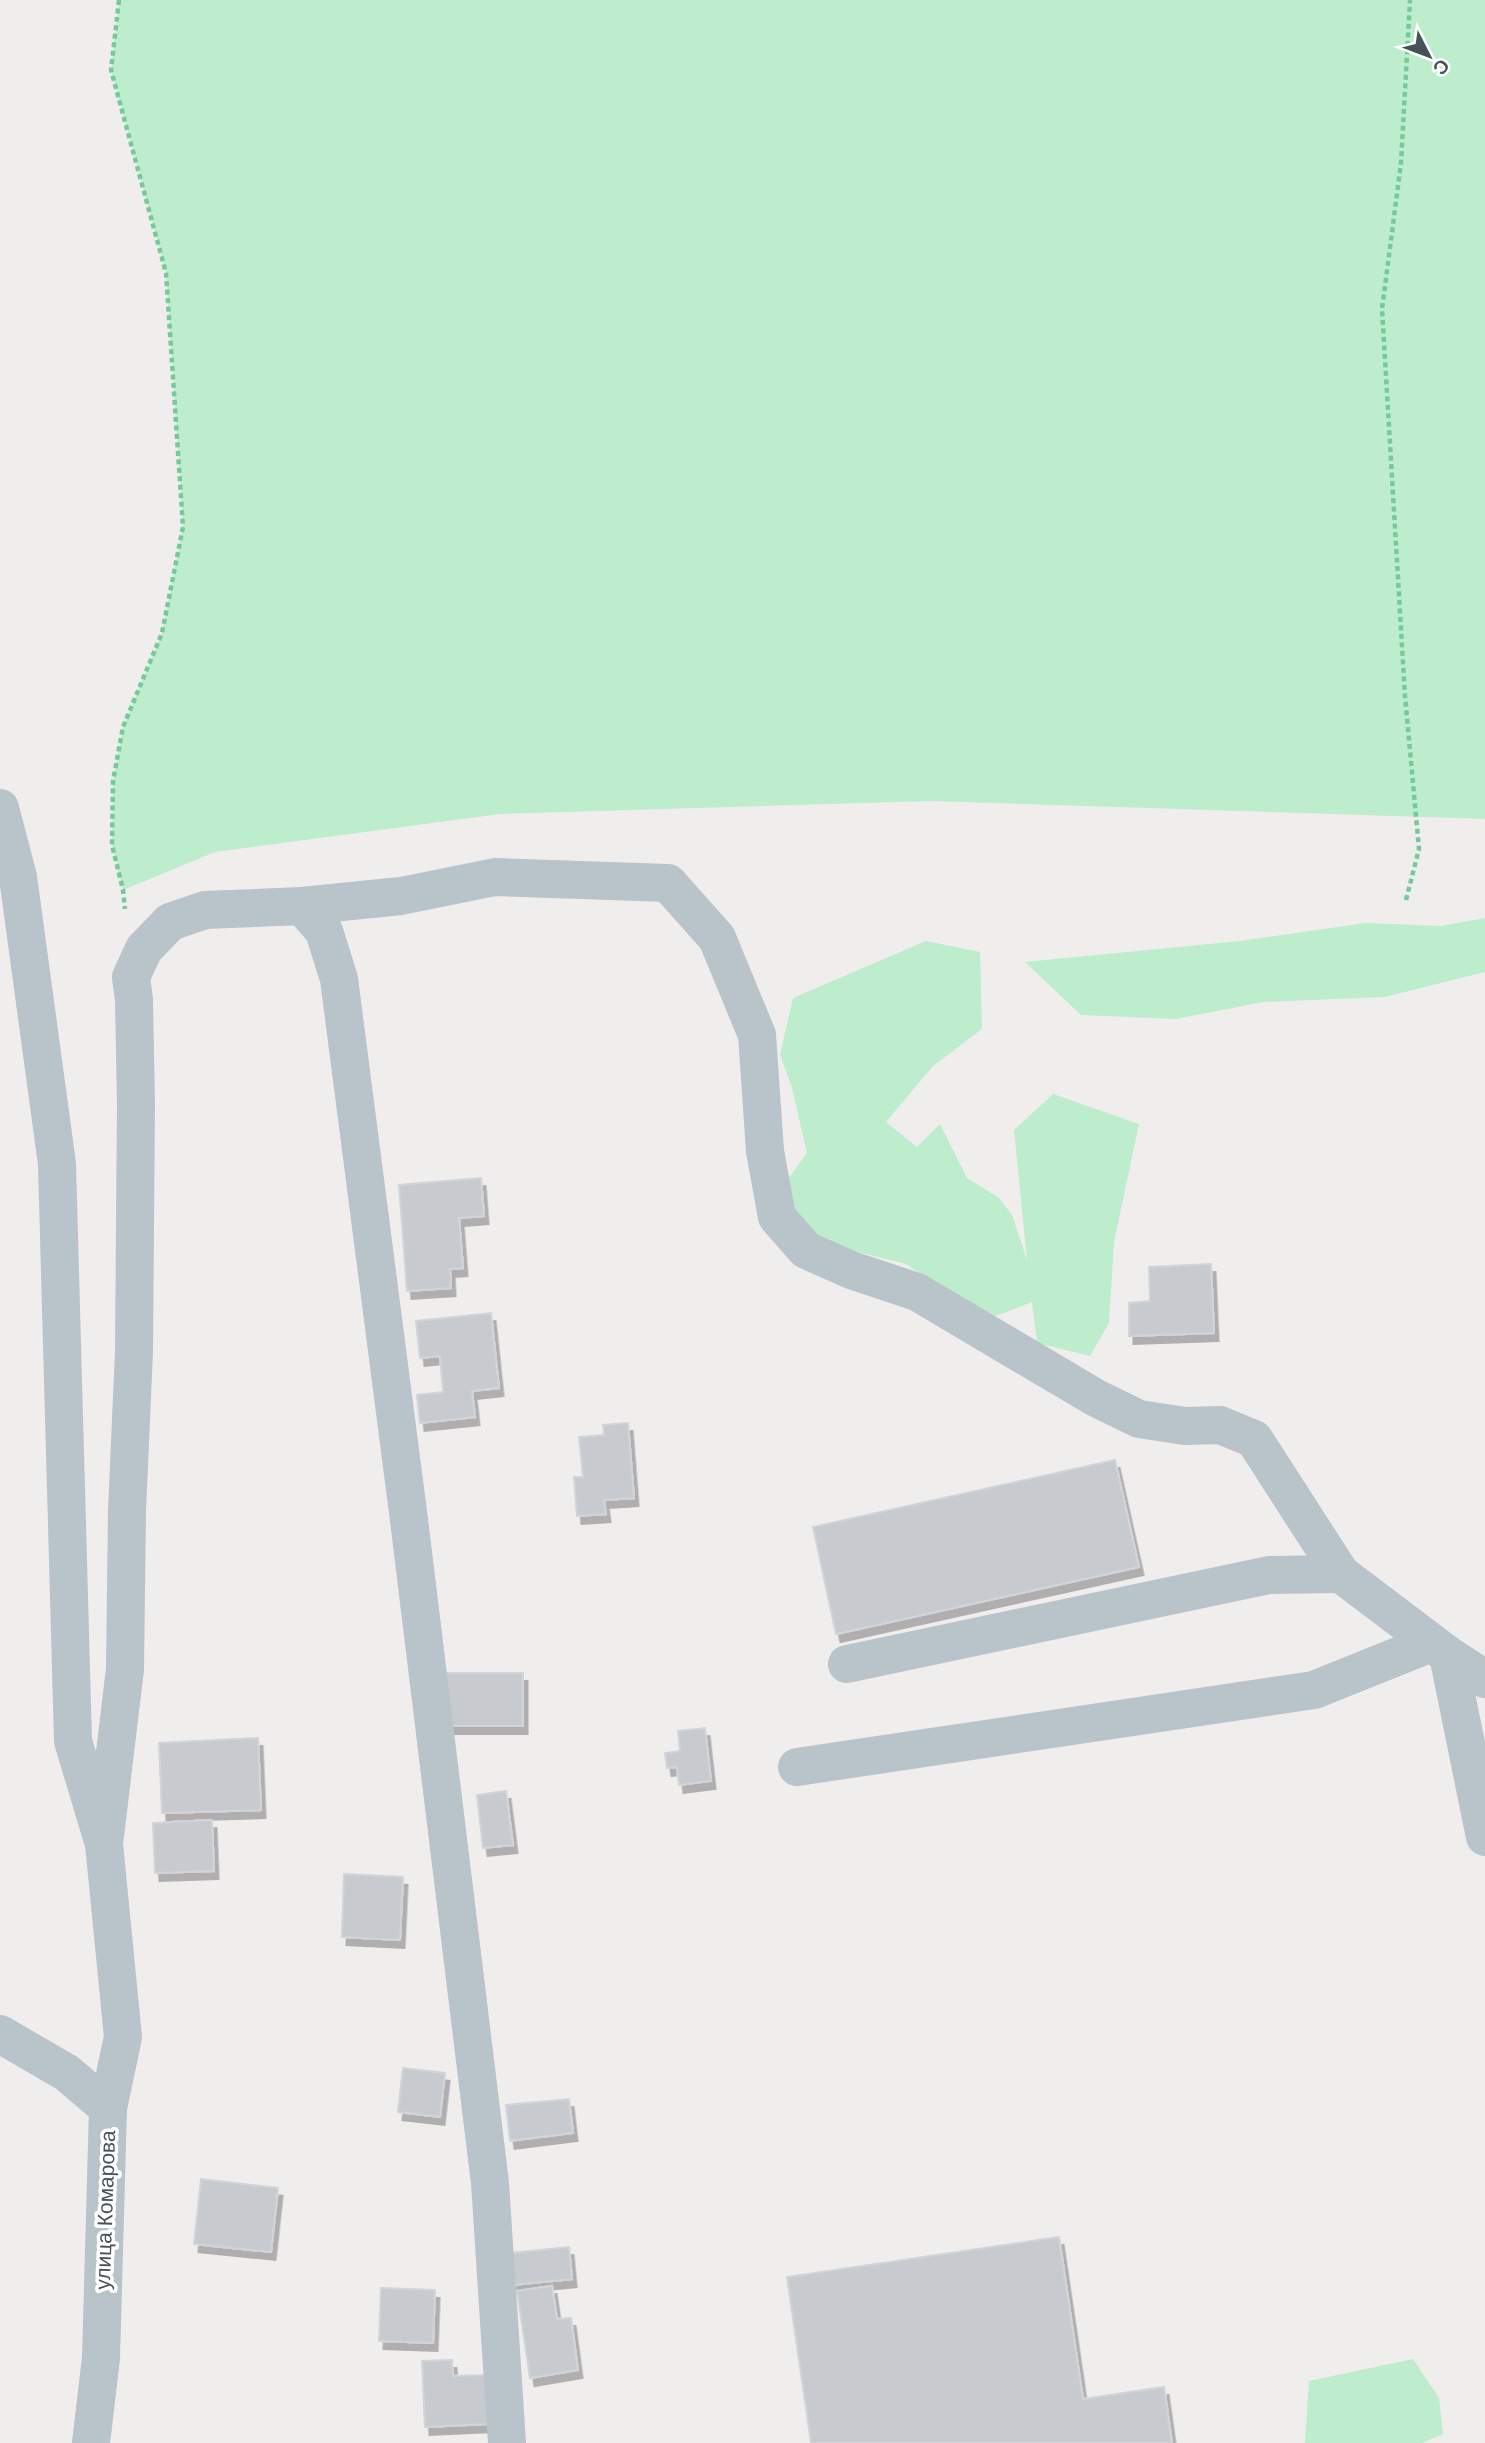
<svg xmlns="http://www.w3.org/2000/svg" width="1485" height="2443" viewBox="0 0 1485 2443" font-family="Helvetica,sans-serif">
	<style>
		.green { fill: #bdedcc }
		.building { fill: #c7cbd0; stroke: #d1d4d9; stroke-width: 2; filter: url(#shadow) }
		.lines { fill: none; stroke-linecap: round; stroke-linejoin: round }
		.path { stroke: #76c99b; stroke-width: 4.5; stroke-dasharray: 5 3.5; stroke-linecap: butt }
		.minor { stroke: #b9c3ca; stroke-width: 38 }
		.labels { text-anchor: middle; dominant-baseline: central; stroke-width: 7; stroke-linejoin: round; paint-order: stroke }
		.street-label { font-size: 21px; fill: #46525a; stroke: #fff }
	</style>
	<defs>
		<filter id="shadow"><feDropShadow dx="4.5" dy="8" stdDeviation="0" flood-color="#0004"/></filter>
	</defs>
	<rect width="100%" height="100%" fill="#f0eded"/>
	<g class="green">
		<polygon points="119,0 1485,0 1485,819 930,801 500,814 215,852 123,890 112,845 113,781 123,727 162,633 183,527 166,273 111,70"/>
		<polygon points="1485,918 1485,972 1385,997 1263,1002 1176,1019 1081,1015 1025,962 1240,941 1365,923 1441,926"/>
		<polygon points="926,941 980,952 982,1029 933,1066 886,1122 917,1147 940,1124 967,1178 999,1198 1012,1215 1027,1260 1014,1130 1053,1094 1139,1124 1114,1242 1109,1323 1090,1356 1037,1343 1032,1302 988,1319 906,1264 850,1250 803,1230 783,1186 807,1153 792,1088 780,1055 793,998"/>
		<polygon points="1413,2359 1439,2398 1443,2434 1422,2443 1305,2443 1309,2381"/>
	</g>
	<g class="building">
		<polygon points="481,1178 484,1216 459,1218 463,1268 450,1269 451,1288 407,1291 399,1185"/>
		<polygon points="1211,1264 1214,1333 1129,1336 1129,1303 1150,1301 1149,1267"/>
		<polygon points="491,1313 499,1388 472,1391 475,1417 420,1423 417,1395 443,1392 440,1356 420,1358 416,1321"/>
		<polygon points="628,1423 634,1498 604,1500 606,1514 577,1516 574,1477 583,1477 579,1437 604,1435 603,1425"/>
		<polygon points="1115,1460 1139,1567 836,1634 813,1527"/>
		<rect x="446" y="1673" width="77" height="53"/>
		<polygon points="705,1728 711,1781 679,1785 677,1767 667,1768 665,1753 680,1751 678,1731"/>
		<polygon points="258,1738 261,1810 162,1813 159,1743"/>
		<polygon points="506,1791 513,1845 483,1848 477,1795"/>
		<polygon points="212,1820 214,1871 155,1873 153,1823"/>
		<polygon points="344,1874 403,1877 400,1940 342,1937"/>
		<polygon points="403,2068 445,2073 440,2117 398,2112"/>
		<polygon points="569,2099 573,2133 510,2141 506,2105"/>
		<polygon points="201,2179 278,2188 271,2252 194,2244"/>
		<polygon points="1059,2237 1083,2399 1164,2387 1172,2443 811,2443 787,2277"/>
		<polygon points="569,2247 572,2279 513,2285 510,2253"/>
		<polygon points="552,2286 557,2319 571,2318 578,2370 530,2378 517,2291"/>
		<polygon points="381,2288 435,2290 433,2343 379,2341"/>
		<polygon points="452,2360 453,2376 485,2375 488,2424 425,2427 422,2361"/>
	</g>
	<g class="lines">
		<g class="path">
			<polyline points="119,0 111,70 166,273 183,527 162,633 123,727 113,781 112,845 123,890 125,909"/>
			<polyline points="1406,900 1419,849 1405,696 1382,309 1401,163 1410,0"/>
		</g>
		<g class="minor">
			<polyline points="0,808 18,877 57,1164 73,1741 104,1844 123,2037 108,2108"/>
			<polyline points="302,906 401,896 495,877 668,883 717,938 757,1035 765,1151 777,1217 806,1250 851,1270 917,1292 1096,1398 1139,1419 1185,1426 1220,1425 1254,1439 1341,1574 1448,1655 1485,1679"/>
			<polyline points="1448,1655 1485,1837"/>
			<polyline points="847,1664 1269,1575 1341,1574"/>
			<polyline points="797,1767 1314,1690 1431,1643"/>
			<polyline points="104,1844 125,1669 127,1511 134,1351 136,1103 134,1000 131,977 144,949 170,922 205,910 302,906 324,931 339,979 409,1520 490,2183 507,2443"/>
			<polyline points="0,2034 67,2073 108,2108 101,2358 91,2443"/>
		</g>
	</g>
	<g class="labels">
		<g class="street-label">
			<text transform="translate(105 2210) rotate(-88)">улица Комарова</text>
		</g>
	</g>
	<g transform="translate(1429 56) rotate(132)" stroke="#ffffff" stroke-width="5" paint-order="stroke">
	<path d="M0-5L12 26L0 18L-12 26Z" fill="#46525a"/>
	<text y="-10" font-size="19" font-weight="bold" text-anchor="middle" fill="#46525a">С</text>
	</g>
</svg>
